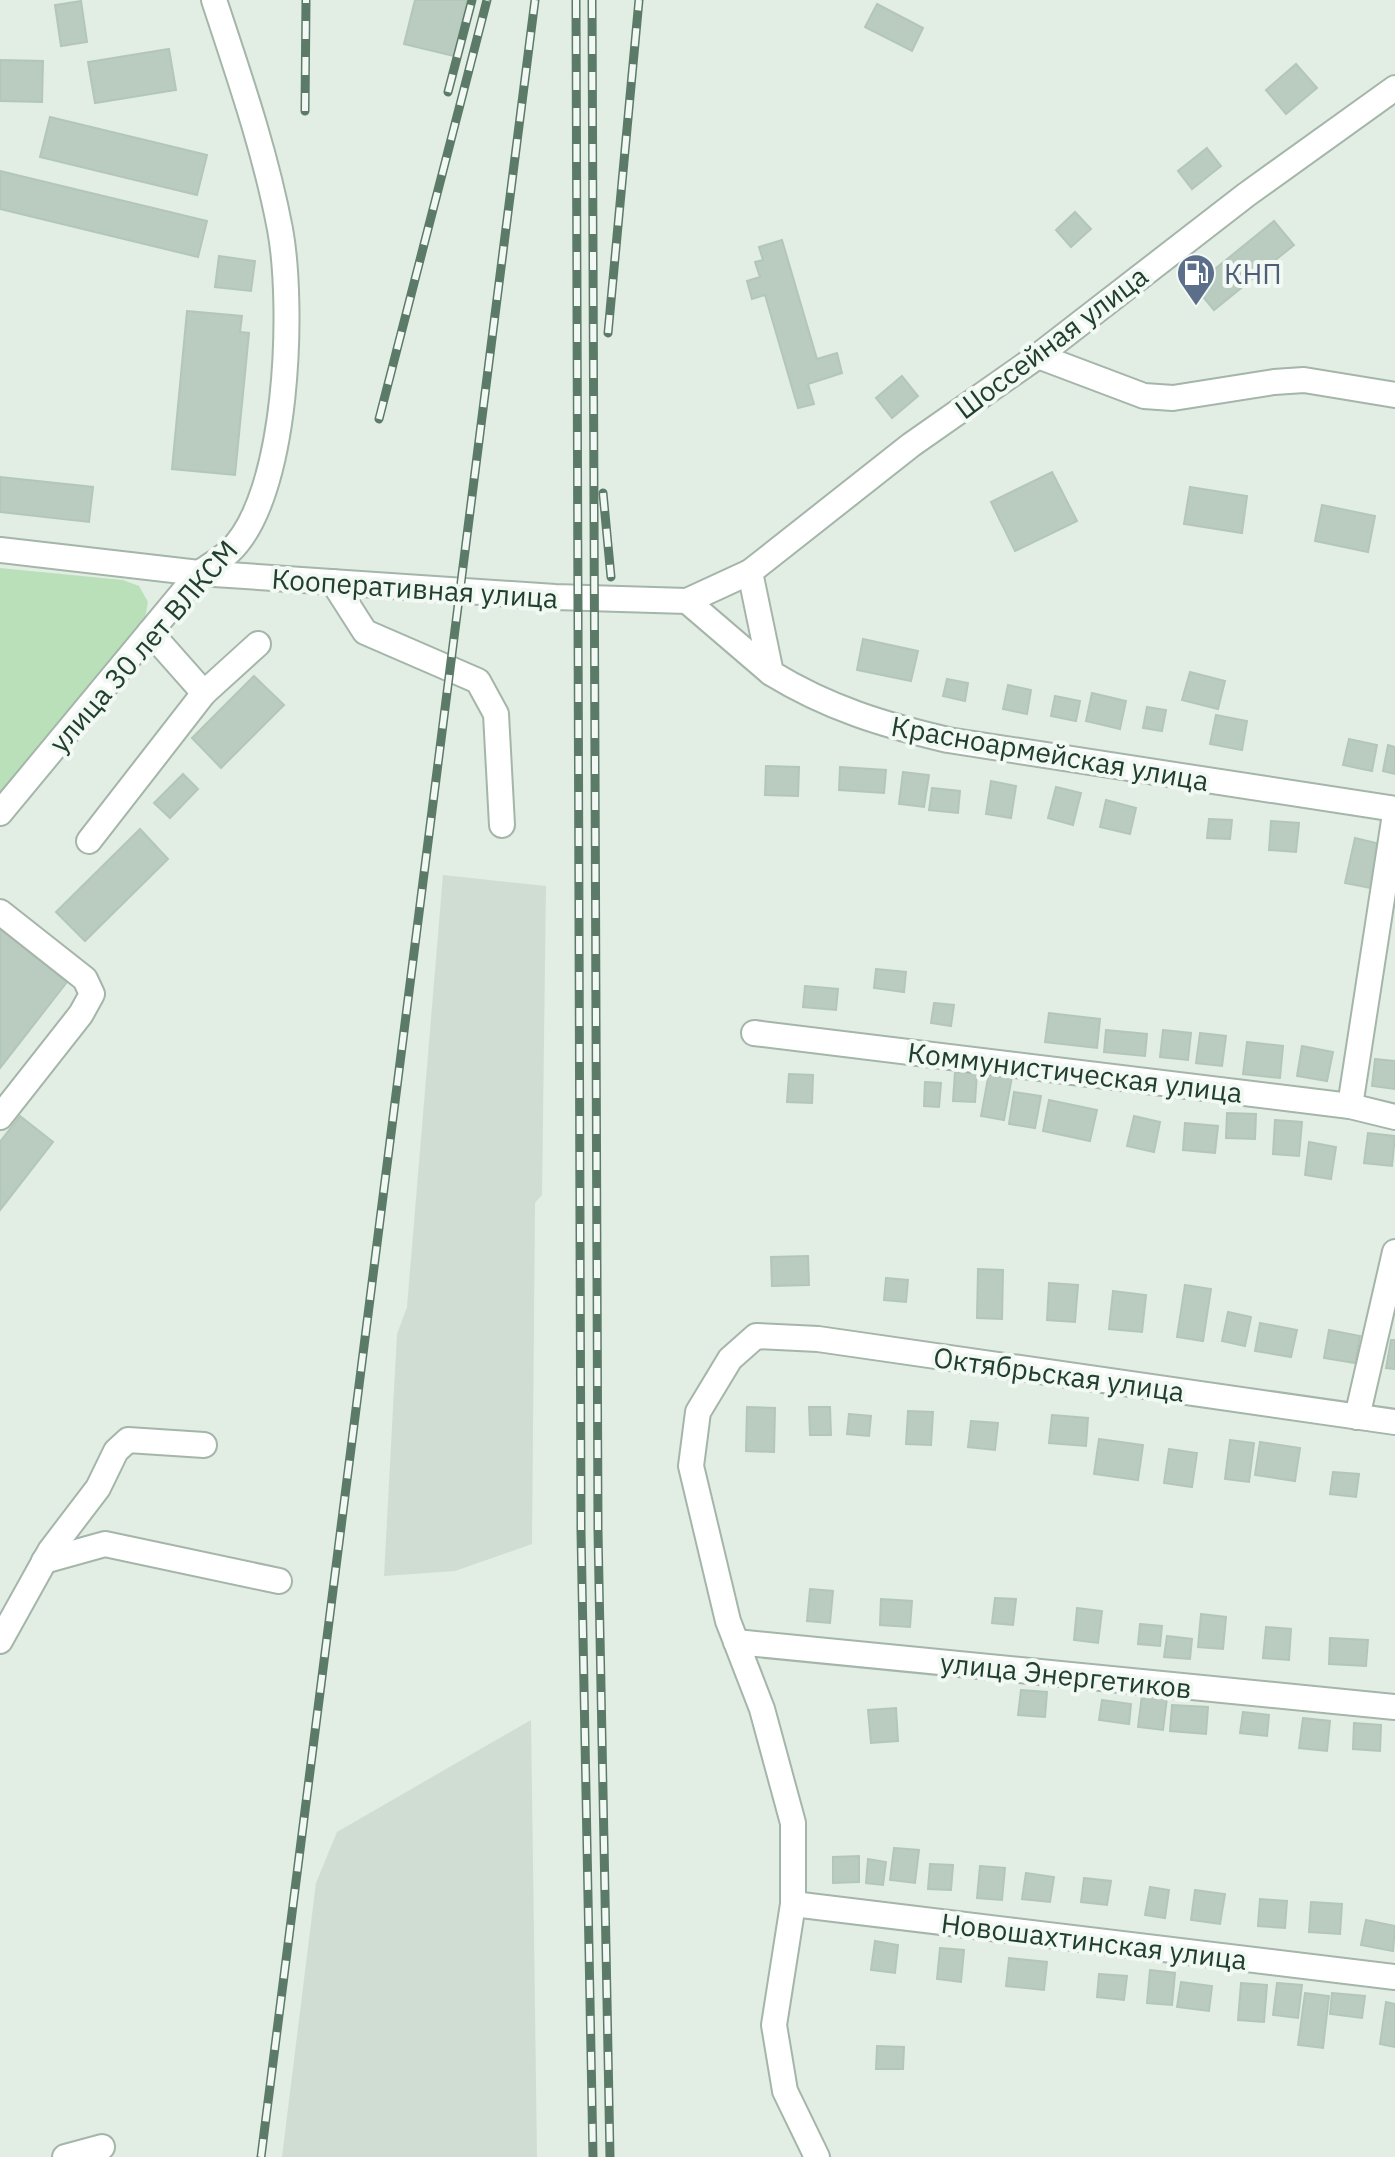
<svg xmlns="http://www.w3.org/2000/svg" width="1395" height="2157" viewBox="0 0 1395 2157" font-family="'IBM Plex Sans',sans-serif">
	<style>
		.built { fill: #d0ddd3 }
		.green { fill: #bae0b9 }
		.building { fill: #bacbbf; stroke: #b3c7b9; stroke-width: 2 }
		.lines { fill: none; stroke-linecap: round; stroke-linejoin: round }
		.minor-casing { stroke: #a4b5a9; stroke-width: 28 }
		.minor { stroke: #fff; stroke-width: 24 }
		.rail-casing { stroke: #5b7b68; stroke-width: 9 }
		.rail { stroke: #f2f9f4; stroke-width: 6; stroke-dasharray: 18; stroke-linecap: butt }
		.labels { text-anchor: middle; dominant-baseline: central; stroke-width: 8; stroke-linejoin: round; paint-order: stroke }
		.service-label { font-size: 28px; fill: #4e5e75; stroke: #f2f9f4; text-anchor: start }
		.street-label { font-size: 28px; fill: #203f2d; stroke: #f2f9f4 }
	</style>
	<rect width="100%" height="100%" fill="#e2ede4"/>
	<g class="built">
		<polygon points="443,875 546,886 542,1195 535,1203 532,1544 455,1571 384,1576 397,1334 407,1307"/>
		<polygon points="531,1720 537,2157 282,2157 316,1883 337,1832"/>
	</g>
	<polygon class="green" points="0,568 123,580 139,586 148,602 145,618 135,631 0,800"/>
	<g class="building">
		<polygon points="415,0 467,0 454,56 404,44"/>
		<polygon points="81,1 87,42 61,46 55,5"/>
		<polygon points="877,4 923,28 912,51 865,27"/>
		<polygon points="169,49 176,90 95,103 88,62"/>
		<polygon points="0,60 43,61 42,102 0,101"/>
		<polygon points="1296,64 1317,88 1286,114 1266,90"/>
		<polygon points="50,117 207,155 197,195 40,157"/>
		<polygon points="1207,148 1221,166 1192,189 1178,171"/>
		<polygon points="0,171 207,221 198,257 0,209"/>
		<polygon points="1075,212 1091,229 1071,247 1056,230"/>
		<polygon points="1274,221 1294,245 1214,310 1194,286"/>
		<polygon points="782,240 817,359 837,353 842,373 808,384 814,404 798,408 765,295 752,299 747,281 760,277 755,262 763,260 759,247"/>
		<polygon points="219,256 255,261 251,291 215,287"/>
		<polygon points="187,311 242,316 240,332 249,333 235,475 172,469"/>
		<polygon points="902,376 918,396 892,418 876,398"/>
		<polygon points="1052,472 1077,521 1015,551 991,502"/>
		<polygon points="0,477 93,487 89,522 0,512"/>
		<polygon points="1190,487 1247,496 1242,533 1184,524"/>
		<polygon points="1322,505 1375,516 1368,552 1315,541"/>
		<polygon points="863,639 918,651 911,681 857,670"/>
		<polygon points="1190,672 1225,681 1218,709 1182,700"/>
		<polygon points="254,676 284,705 221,768 192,738"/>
		<polygon points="947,679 968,683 965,701 943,696"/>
		<polygon points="1008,685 1031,690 1027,714 1003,709"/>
		<polygon points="1092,693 1126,701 1120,729 1086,721"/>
		<polygon points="1055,696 1080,701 1076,721 1051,716"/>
		<polygon points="1147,707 1166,710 1162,731 1143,728"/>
		<polygon points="1216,715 1247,721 1242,750 1210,744"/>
		<polygon points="1349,739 1377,745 1372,771 1343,765"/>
		<polygon points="1388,745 1395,747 1395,774 1383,771"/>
		<polygon points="766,766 799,767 798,796 765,795"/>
		<polygon points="840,767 886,770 884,793 839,790"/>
		<polygon points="903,772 929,775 924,807 899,804"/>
		<polygon points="183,774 198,789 170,818 154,803"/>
		<polygon points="991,781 1016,786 1011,818 986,814"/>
		<polygon points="1056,787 1081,793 1073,825 1048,818"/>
		<polygon points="932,788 960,791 958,813 929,810"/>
		<polygon points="1106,800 1136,808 1130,834 1100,827"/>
		<polygon points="1209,819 1232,820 1230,839 1207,838"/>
		<polygon points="1271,821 1299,823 1296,852 1269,850"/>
		<polygon points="140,829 168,859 85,941 56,912"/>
		<polygon points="1355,838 1380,844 1371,888 1345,883"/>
		<polygon points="0,929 67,982 0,1068"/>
		<polygon points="876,969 906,972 904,992 874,988"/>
		<polygon points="805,986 838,989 836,1010 803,1007"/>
		<polygon points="934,1003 954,1005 951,1026 931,1023"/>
		<polygon points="1049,1013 1100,1019 1097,1048 1045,1042"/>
		<polygon points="1106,1030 1147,1034 1145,1056 1104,1052"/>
		<polygon points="1163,1030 1191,1033 1188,1060 1160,1057"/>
		<polygon points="1200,1033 1226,1036 1222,1066 1196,1063"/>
		<polygon points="1247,1042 1283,1046 1280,1078 1243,1074"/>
		<polygon points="1302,1046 1333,1052 1327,1081 1297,1076"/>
		<polygon points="1375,1059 1395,1061 1395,1089 1372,1086"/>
		<polygon points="955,1072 977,1073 975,1102 953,1101"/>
		<polygon points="989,1073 1012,1077 1004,1120 981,1116"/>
		<polygon points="789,1074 813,1075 812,1103 787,1102"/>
		<polygon points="925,1082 941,1083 939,1107 924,1106"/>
		<polygon points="1014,1092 1041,1096 1035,1128 1009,1124"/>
		<polygon points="1049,1100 1097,1110 1090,1141 1043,1131"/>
		<polygon points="1227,1113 1256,1114 1255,1139 1226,1138"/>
		<polygon points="20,1116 53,1142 0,1210 0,1142"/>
		<polygon points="1134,1116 1160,1122 1154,1152 1127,1146"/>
		<polygon points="1275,1120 1302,1122 1299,1156 1273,1154"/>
		<polygon points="1185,1123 1218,1126 1215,1153 1183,1150"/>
		<polygon points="1368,1133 1395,1136 1392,1166 1364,1163"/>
		<polygon points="1309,1142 1336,1147 1331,1179 1305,1175"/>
		<polygon points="808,1256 809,1285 772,1286 771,1257"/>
		<polygon points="978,1269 1003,1270 1002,1319 977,1318"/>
		<polygon points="886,1278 908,1280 906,1302 884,1300"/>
		<polygon points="1049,1283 1078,1285 1075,1322 1047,1320"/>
		<polygon points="1185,1285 1211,1289 1203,1341 1177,1337"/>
		<polygon points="1113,1291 1146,1295 1142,1332 1109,1329"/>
		<polygon points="1228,1312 1251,1317 1245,1346 1222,1341"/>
		<polygon points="1260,1323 1297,1330 1291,1357 1255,1351"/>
		<polygon points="1329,1330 1360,1336 1355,1363 1324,1358"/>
		<polygon points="1391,1340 1395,1340 1395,1369 1386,1368"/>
		<polygon points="747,1407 775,1408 774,1452 746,1451"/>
		<polygon points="809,1407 830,1407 831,1435 810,1435"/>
		<polygon points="908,1411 933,1412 931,1445 906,1444"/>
		<polygon points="849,1414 871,1416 869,1436 847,1434"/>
		<polygon points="1052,1415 1088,1418 1086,1446 1049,1443"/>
		<polygon points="971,1421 998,1423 995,1450 968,1447"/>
		<polygon points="1099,1439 1143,1445 1138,1480 1094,1474"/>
		<polygon points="1230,1440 1254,1443 1249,1482 1225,1479"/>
		<polygon points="1260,1442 1300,1448 1295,1481 1255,1475"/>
		<polygon points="1169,1449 1197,1453 1192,1487 1164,1483"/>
		<polygon points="1333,1472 1359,1474 1356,1497 1330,1494"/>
		<polygon points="810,1589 833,1591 830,1623 807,1621"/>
		<polygon points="995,1598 1016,1599 1013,1625 992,1623"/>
		<polygon points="881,1599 912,1601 910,1627 880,1625"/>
		<polygon points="1077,1608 1102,1611 1098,1643 1074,1640"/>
		<polygon points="1201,1614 1226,1617 1223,1649 1198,1647"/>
		<polygon points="1140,1624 1162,1626 1160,1646 1138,1644"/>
		<polygon points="1266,1627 1291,1629 1289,1660 1263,1658"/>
		<polygon points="1167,1636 1192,1639 1190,1659 1164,1657"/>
		<polygon points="1330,1638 1368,1640 1366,1666 1329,1664"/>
		<polygon points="1021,1690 1047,1692 1045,1717 1018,1715"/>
		<polygon points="1142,1695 1167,1698 1163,1730 1138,1727"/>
		<polygon points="1102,1700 1131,1704 1129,1724 1099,1720"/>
		<polygon points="1172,1705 1208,1707 1206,1734 1170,1731"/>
		<polygon points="896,1708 898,1741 871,1743 868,1710"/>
		<polygon points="1243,1712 1269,1715 1267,1736 1240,1733"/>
		<polygon points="1303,1718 1330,1721 1327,1751 1299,1748"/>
		<polygon points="1354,1723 1381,1725 1380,1751 1353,1749"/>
		<polygon points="894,1848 919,1850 915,1883 890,1880"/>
		<polygon points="859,1856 859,1882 833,1883 833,1857"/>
		<polygon points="868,1859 886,1862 883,1885 866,1883"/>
		<polygon points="930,1864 953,1865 951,1890 928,1889"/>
		<polygon points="980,1866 1005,1868 1002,1900 977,1898"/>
		<polygon points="1026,1873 1054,1877 1050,1902 1022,1899"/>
		<polygon points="1084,1878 1111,1881 1107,1905 1081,1902"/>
		<polygon points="1150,1887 1169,1890 1165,1918 1145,1915"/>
		<polygon points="1195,1890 1225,1894 1220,1924 1191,1920"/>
		<polygon points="1260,1899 1287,1901 1285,1928 1258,1926"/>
		<polygon points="1311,1902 1342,1904 1340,1934 1309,1932"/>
		<polygon points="1366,1920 1395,1926 1393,1951 1361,1945"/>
		<polygon points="875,1941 898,1945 895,1973 871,1970"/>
		<polygon points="940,1948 964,1950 961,1982 937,1979"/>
		<polygon points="1009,1958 1047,1962 1044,1990 1006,1986"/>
		<polygon points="1150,1970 1175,1973 1172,2005 1147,2003"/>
		<polygon points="1099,1974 1127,1976 1124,2000 1097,1997"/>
		<polygon points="1181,1982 1212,1986 1209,2011 1177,2007"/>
		<polygon points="1241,1983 1267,1985 1264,2022 1238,2020"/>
		<polygon points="1277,1983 1302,1985 1298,2018 1273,2015"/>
		<polygon points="1305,1993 1329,1996 1323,2048 1298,2045"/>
		<polygon points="1332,1993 1365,1996 1362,2018 1330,2014"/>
		<polygon points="1386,2002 1395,2004 1395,2047 1380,2044"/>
		<polygon points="877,2046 904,2047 903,2069 876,2069"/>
	</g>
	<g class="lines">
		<g class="minor-casing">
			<g id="minor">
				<polyline points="1038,356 1144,396 1173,398 1274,382 1304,380 1395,395"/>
				<polyline points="0,550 199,573 555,597 687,601 771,673"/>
				<path d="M750,572L771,673C828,708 884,725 948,740L1395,809"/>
				<polyline points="333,582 365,632 478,681 496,714 502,825"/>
				<polyline points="687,601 750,572 911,445 1038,356 1246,195 1395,88"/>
				<polyline points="204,693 258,644"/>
				<path d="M0,813L199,573C208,567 220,560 229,552C289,497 294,305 280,229C265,150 239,76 214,0"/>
				<polyline points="89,841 204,693 150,632"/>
				<polyline points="0,912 85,979 92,994 81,1014 0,1117"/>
				<polyline points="754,1033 1350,1106 1395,1117"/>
				<polyline points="1350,1106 1395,814"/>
				<polyline points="1357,1417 1395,1252"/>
				<polyline points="44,1561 105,1544 279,1581"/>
				<polyline points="0,1641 50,1551 98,1488 116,1451 128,1440 204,1445"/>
				<polyline points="736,1642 1395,1707"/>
				<polyline points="793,1904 1395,1977"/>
				<polyline points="65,2157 102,2147"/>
				<polyline points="817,2157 785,2091 774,2025 793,1904 793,1823 762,1709 728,1621 691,1466 698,1412 730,1359 756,1336 818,1339 1395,1422"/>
			</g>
		</g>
		<use href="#minor" class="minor"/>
		<g class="rail-casing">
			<g id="rail">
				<polyline points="576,0 581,1532 593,2157"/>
				<polyline points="592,0 598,1531 610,2157"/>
				<polyline points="448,92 472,0"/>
				<polyline points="305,111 306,0"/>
				<polyline points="608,333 639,0"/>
				<polyline points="379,419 487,0"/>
				<polyline points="603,493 611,577"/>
				<polyline points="261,2157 535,0"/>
			</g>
		</g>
		<use href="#rail" class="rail"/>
	</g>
	<defs>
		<g id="fuel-pin" transform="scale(2)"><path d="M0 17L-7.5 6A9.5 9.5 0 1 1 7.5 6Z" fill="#5c6f8a" stroke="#f2f9f4"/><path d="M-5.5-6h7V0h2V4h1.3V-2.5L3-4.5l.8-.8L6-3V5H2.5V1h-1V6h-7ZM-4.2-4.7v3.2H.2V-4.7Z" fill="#fff"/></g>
	</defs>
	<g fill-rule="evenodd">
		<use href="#fuel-pin" x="1196" y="273"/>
	</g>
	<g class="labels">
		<g class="service-label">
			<text x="1224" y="273">КНП</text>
		</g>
		<g class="street-label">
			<text transform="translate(1051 342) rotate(-37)">Шоссейная улица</text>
			<text transform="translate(415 588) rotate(4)">Кооперативная улица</text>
			<text transform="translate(143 646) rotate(-49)">улица 30 лет ВЛКСМ</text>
			<text transform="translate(1050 753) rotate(10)">Красноармейская улица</text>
			<text transform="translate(1075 1072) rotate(7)">Коммунистическая улица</text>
			<text transform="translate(1059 1374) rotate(8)">Октябрьская улица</text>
			<text transform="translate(1066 1675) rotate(6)">улица Энергетиков</text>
			<text transform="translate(1094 1941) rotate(7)">Новошахтинская улица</text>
		</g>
	</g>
</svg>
